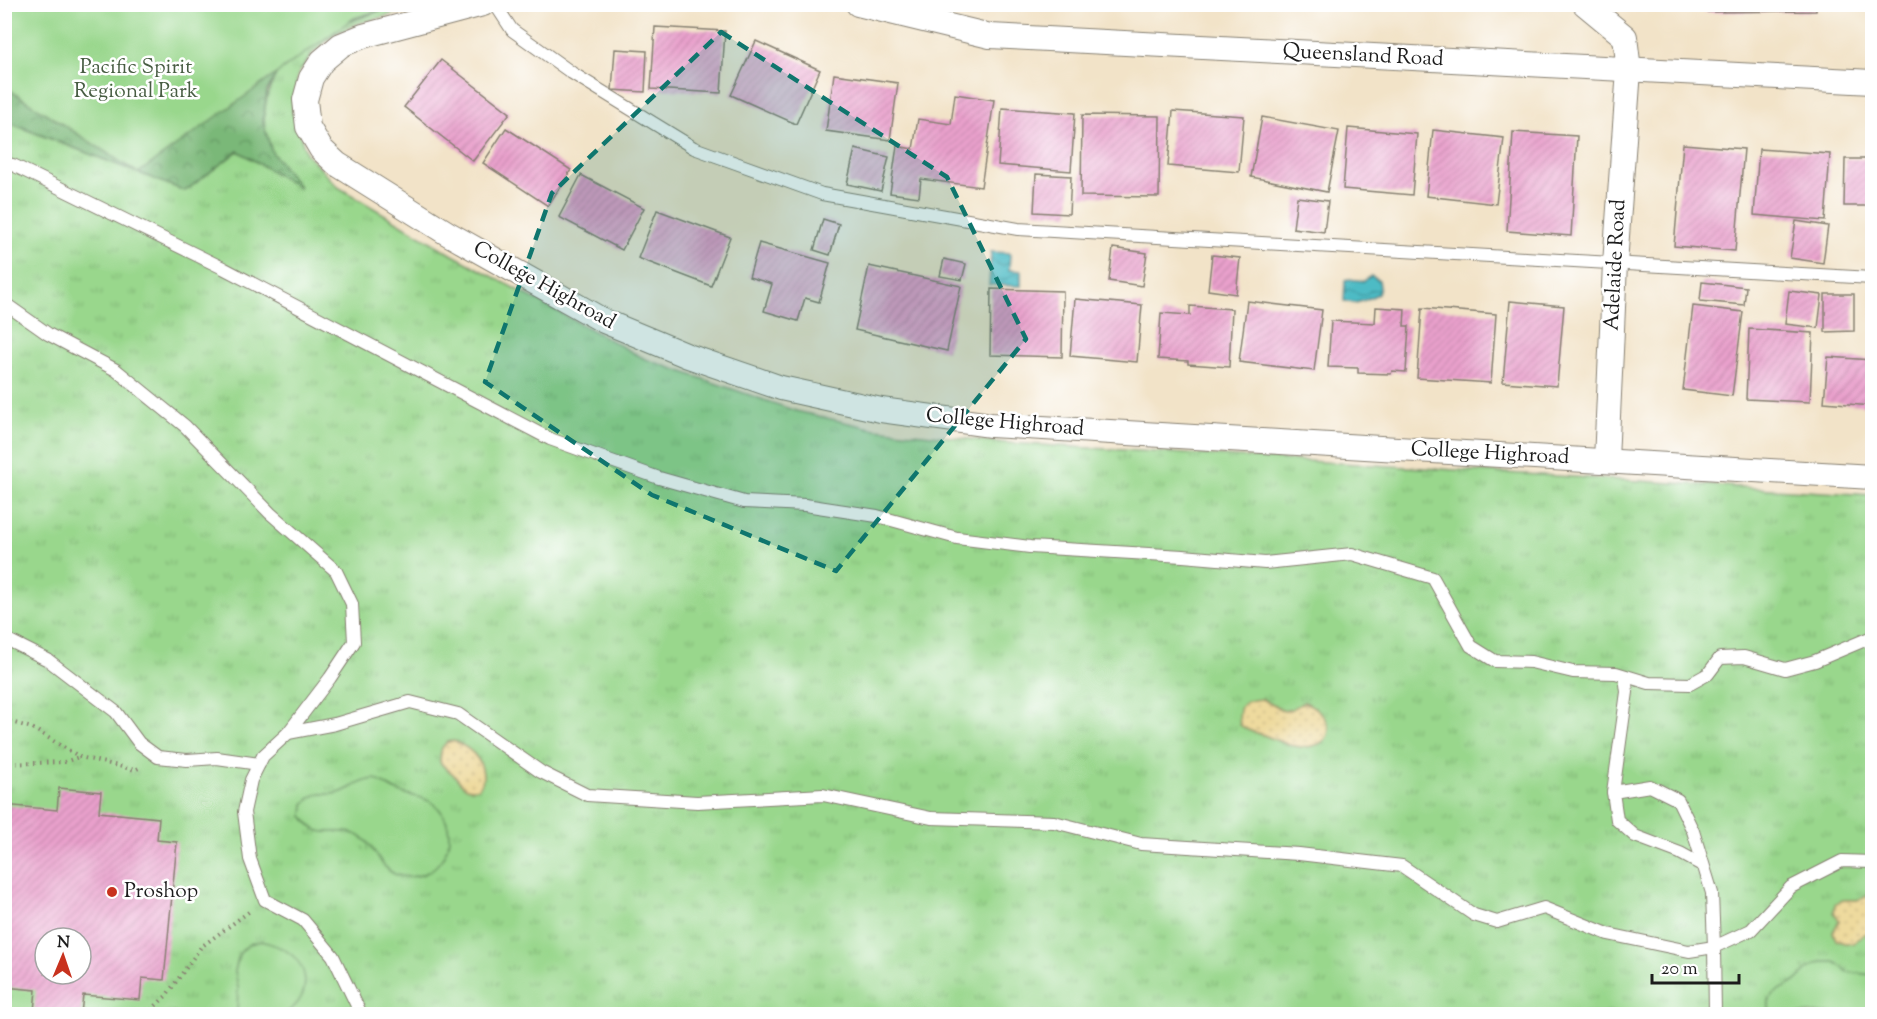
<svg xmlns="http://www.w3.org/2000/svg" width="1877" height="1019" viewBox="0 0 1877 1019" font-family="'Sorts Mill Goudy',serif">
	<style>
		.grass { fill: url(#grass-tufts); stroke: #5a7a54; stroke-width: 1.5; fill-rule: evenodd }
		.forest { fill: url(#forest-crowns); stroke: #4b6a4a; stroke-width: 1.5 }
		.sand { fill: url(#sand-dots); stroke: #857b5d; stroke-width: 1.5 }
		.park { fill: #99d78c; stroke: #5a7a54; stroke-width: 1.5 }
		.water { fill: url(#water-waves); stroke: #346c70; stroke-width: 1.5 }
		.building { fill: url(#building-hatch); fill-rule: evenodd }
		.lines { fill: none; stroke-linecap: round; stroke-linejoin: round }
		.lane-casing { stroke: #878072; stroke-width: 14 }
		.street-casing { stroke: #878072; stroke-width: 26 }
		.path { stroke: #878072; stroke-width: 4; stroke-dasharray: 1.5 4.5; stroke-linecap: butt }
		.lane { stroke: #fff; stroke-width: 12 }
		.street { stroke: #fff; stroke-width: 24 }
		.marked { fill: #0f766e; fill-opacity: 0.2; stroke: #0f766e; stroke-width: 4.5; stroke-dasharray: 12 8; stroke-linejoin: round }
		.poi-dot { fill: #c8321e; stroke: #fff; stroke-width: 2 }
		.labels { text-anchor: middle; dominant-baseline: central; stroke-width: 5; stroke-linejoin: round; paint-order: stroke }
		.street-label { font-size: 21px; fill: #1c1c1c; stroke: #fff }
		.park-label { font-size: 21px; fill: #485d43; stroke: #fff }
		.poi-label { font-size: 21px; fill: #1c1c1c; stroke: #fff; text-anchor: start }
	</style>
	<defs>
		<pattern id="grass-tufts" width="24" height="20" patternUnits="userSpaceOnUse" patternTransform="scale(1.5)"><rect width="24" height="20" fill="#99d78c"/><path d="M3 7l-1-3M5 7V3M7 7l1-3M15 17l-1-3M17 17v-4M19 17l1-3" fill="none" stroke="#83b878"/></pattern>
		<pattern id="forest-crowns" width="20" height="18" patternUnits="userSpaceOnUse" patternTransform="scale(1.5)"><rect width="20" height="18" fill="#7ab878"/><path d="M2 6a3 3 0 1 1 6 0M12 15a3 3 0 1 1 6 0" fill="none" stroke="#639562"/></pattern>
		<pattern id="sand-dots" width="8" height="8" patternUnits="userSpaceOnUse" patternTransform="scale(1.5)"><rect width="8" height="8" fill="#eeda9e"/><path d="M2 2h.1M6 6h.1" fill="none" stroke="#ccba88" stroke-width="1.8" stroke-linecap="round"/></pattern>
		<pattern id="water-waves" width="16" height="10" patternUnits="userSpaceOnUse" patternTransform="scale(1.5)"><rect width="16" height="10" fill="#4dbbc5"/><path d="M0 5q4-4 8 0t8 0" fill="none" stroke="#3f979f"/></pattern>
		<pattern id="building-hatch" width="6" height="6" patternUnits="userSpaceOnUse" patternTransform="scale(1.5)"><rect width="6" height="6" fill="#e9a0cc"/><path d="M-1 1l2-2M0 6l6-6M5 7l2-2" fill="none" stroke="#c789af"/></pattern>
	</defs>
	<rect width="100%" height="100%" fill="#fff"/>
	<filter id="ink" filterUnits="userSpaceOnUse"><feTurbulence type="fractalNoise" baseFrequency=".0167" numOctaves="2"/><feDisplacementMap in="SourceGraphic" scale="12" xChannelSelector="R" yChannelSelector="G"/><feConvolveMatrix kernelMatrix="1 2 1 2 8 2 1 2 1" color-interpolation-filters="sRGB"/></filter>
	<filter id="wash" filterUnits="userSpaceOnUse"><feTurbulence type="fractalNoise" baseFrequency=".008" numOctaves="4" result="noise"/><feDisplacementMap in="SourceGraphic" scale="24" xChannelSelector="R" yChannelSelector="G"/><feGaussianBlur stdDeviation="1.35" result="paint"/><feColorMatrix in="noise" values="0 0 0 0 0 0 0 0 0 0 0 0 0 0 0 0 0 1.4 0 .05"/><feComposite in="paint" operator="in"/></filter>
	<g filter="url(#wash)">
		<rect width="100%" height="100%" fill="#f2e3c8"/>
		<path class="grass" d="M397,5H428L359,23L335,34L313,53L298,74L292,111L306,153L338,187L453,255L645,359L796,411L875,429L1007,443L1872,495V1014H5L4,121L185,191L238,151L289,175C283,168 276,160 272,152C252,109 274,78 294,41ZM45,938H81V974H45Z"/>
		<polygon class="forest" points="4,5 397,5 294,41 267,91 263,122 272,152 300,188 238,151 185,191 5,121"/>
		<g class="sand">
			<path d="M1262,699L1284,711L1292,709L1304,702C1323,708 1342,736 1316,745C1299,751 1281,742 1266,736C1256,732 1249,732 1240,725C1237,705 1242,700 1262,699Z"/>
			<path d="M454,741C463,745 472,750 477,758C485,768 488,794 467,788C462,786 458,779 454,775C449,770 444,768 440,762L441,749L447,742Z"/>
			<path d="M1871,894L1872,895V933L1864,934L1854,943L1847,944L1836,940L1833,932L1839,921L1834,912L1835,905C1843,898 1845,900 1855,900C1860,900 1866,897 1871,894Z"/>
		</g>
		<g class="park">
			<polygon points="4,5 5,4 397,5 354,18 138,173 5,87"/>
			<path d="M375,779C382,782 388,787 395,790C411,798 428,795 440,810C463,839 439,883 401,876C378,872 376,841 355,834C332,826 320,843 303,816L304,804C321,786 326,799 344,791C355,786 362,780 375,779Z"/>
			<path d="M262,941C271,944 280,946 288,952C312,969 310,1000 284,1014C276,1018 247,1015 237,1014L238,987L235,971L239,954L249,944Z"/>
			<path d="M1821,962H1835L1848,972L1872,975V1014H1771C1762,995 1781,990 1793,983C1799,980 1803,973 1808,969C1812,966 1817,964 1821,962Z"/>
		</g>
		<g class="water">
			<polygon points="991,252 1010,253 1009,270 1021,271 1021,286 989,285"/>
			<path d="M1371,276L1379,280L1380,287L1378,294C1366,299 1358,306 1344,301L1345,281L1349,279L1364,281Z"/>
		</g>
		<g id="blocks">
			<g class="building">
				<polygon points="1703,4 1816,4 1816,11 1703,12"/>
				<polygon points="655,27 725,31 721,93 651,89"/>
				<polygon points="756,41 820,70 796,124 731,95"/>
				<polygon points="615,49 647,51 645,92 612,90"/>
				<polygon points="441,60 510,113 473,161 404,107"/>
				<polygon points="834,74 898,83 890,140 826,131"/>
				<polygon points="955,94 994,100 981,187 921,179 919,197 890,193 897,146 913,149 918,119 951,124"/>
				<polygon points="1002,108 1075,113 1071,171 998,165"/>
				<polygon points="1173,111 1244,116 1239,172 1168,166"/>
				<polygon points="1082,115 1160,116 1159,197 1081,196"/>
				<polygon points="1262,117 1339,131 1327,192 1251,177"/>
				<polygon points="506,128 571,170 548,206 483,163"/>
				<polygon points="1348,128 1417,134 1412,195 1343,189"/>
				<polygon points="1433,130 1504,138 1496,204 1426,196"/>
				<polygon points="1513,132 1577,136 1571,236 1507,231"/>
				<polygon points="1683,144 1744,149 1735,251 1674,246"/>
				<polygon points="855,149 889,157 881,191 847,184"/>
				<polygon points="1759,149 1830,154 1825,221 1754,215"/>
				<polygon points="1845,159 1872,159 1872,206 1844,206"/>
				<polygon points="1036,174 1071,176 1069,214 1034,212"/>
				<polygon points="581,175 644,208 622,250 559,217"/>
				<polygon points="1297,197 1328,201 1324,232 1293,228"/>
				<polygon points="657,210 730,237 711,286 638,258"/>
				<polygon points="823,219 839,224 830,255 814,250"/>
				<polygon points="1796,221 1828,226 1823,263 1790,258"/>
				<polygon points="759,243 830,263 819,302 805,298 798,321 764,311 772,284 749,277"/>
				<polygon points="1113,248 1147,253 1142,286 1109,281"/>
				<polygon points="1212,255 1240,258 1236,294 1208,290"/>
				<polygon points="944,259 966,264 962,280 940,276"/>
				<polygon points="869,266 961,286 947,351 855,330"/>
				<polygon points="1702,282 1746,287 1744,305 1700,301"/>
				<polygon points="991,289 1063,291 1062,357 990,355"/>
				<polygon points="1789,291 1822,295 1818,328 1785,324"/>
				<polygon points="1825,294 1854,294 1854,331 1825,332"/>
				<polygon points="1075,299 1142,305 1137,362 1070,356"/>
				<polygon points="1247,301 1322,310 1314,371 1239,362"/>
				<polygon points="1510,301 1564,306 1557,386 1503,382"/>
				<polygon points="1190,306 1232,309 1229,367 1188,364 1188,361 1158,359 1161,313 1190,315"/>
				<polygon points="1693,306 1743,312 1732,396 1683,390"/>
				<polygon points="1376,307 1405,309 1404,326 1409,326 1406,372 1392,371 1391,374 1358,373 1358,368 1328,367 1331,321 1375,323"/>
				<polygon points="1422,308 1496,314 1491,383 1417,378"/>
				<polygon points="1749,329 1813,333 1810,402 1746,399"/>
				<polygon points="1828,357 1872,360 1872,406 1824,402"/>
				<path d="M59,788L101,792L99,812L159,818L157,840L177,842L164,980L142,978L140,1000L83,995L81,1014H41L34,1011L36,990L4,987V805L57,810ZM45,938H81V974H45Z"/>
			</g>
		</g>
	</g>
	<g filter="url(#ink)">
		<use href="#blocks" fill-opacity="0" stroke="#878072" stroke-width="1.5"/>
		<g class="lines">
			<g class="lane-casing">
				<g id="lane">
					<polyline points="495,4 512,30 572,73 694,148 822,194 1018,229 1872,278"/>
					<polyline points="4,163 13,165 223,268 550,439 659,478 744,502 805,505 877,516 957,538 1030,547 1183,556 1265,563 1352,554 1433,578 1471,646 1495,661 1531,662 1573,672 1616,673 1649,683 1690,684 1708,674 1720,658 1744,657 1785,669 1815,661 1872,637"/>
					<polyline points="4,303 48,334 116,370 185,426 270,513 336,571 352,604 354,642 330,678 288,733 335,724 410,702 458,714 541,772 587,795 697,802 823,795 931,818 1054,822 1141,844 1299,854 1402,866 1474,915 1497,922 1544,908 1608,934 1689,951 1714,947 1712,893 1693,831 1678,800 1650,786 1613,792 1617,820 1635,836 1680,853 1702,865"/>
					<polyline points="4,638 48,660 116,712 139,743 158,757 187,760 217,758 259,764"/>
					<polyline points="288,733 263,756 251,780 244,812 250,859 265,900 303,920 333,956 361,1014"/>
					<polyline points="1613,792 1627,692 1625,676"/>
					<polyline points="1715,1014 1714,947 1751,930 1791,887 1842,861 1872,862"/>
				</g>
			</g>
			<g class="street-casing">
				<g id="street">
					<polyline points="483,4 363,36 341,45 322,61 311,78 305,100 308,127 321,149 337,164 447,233 604,321 688,356 781,388 881,410 991,425 1872,477"/>
					<polyline points="858,4 990,36 1872,82"/>
					<polyline points="1585,4 1625,37 1629,70 1615,264 1606,460"/>
				</g>
			</g>
			<g class="path">
				<polyline points="4,720 32,728 80,757 135,770 139,768"/>
				<polyline points="4,764 64,762 79,757"/>
				<polyline points="147,1014 166,996 201,947 250,911"/>
			</g>
			<use href="#lane" class="lane"/>
			<use href="#street" class="street"/>
		</g>
	</g>
	<path class="marked" d="M721,32L947,177L1026,339L836,571L652,495L485,382L552,193Z"/>
	<circle class="poi-dot" cx="112" cy="892" r="6"/>
	<g class="labels">
		<g class="street-label">
			<text transform="translate(1363 56) rotate(3)">Queensland Road</text>
			<text transform="translate(1616 265) rotate(-87)">Adelaide Road</text>
			<text transform="translate(544 286) rotate(29)">College Highroad</text>
			<text transform="translate(1005 423) rotate(5)">College Highroad</text>
			<text transform="translate(1490 454) rotate(3)">College Highroad</text>
		</g>
		<g class="park-label">
			<text x="136" y="68">Pacific Spirit<tspan x="136" dy="24">Regional Park</tspan></text>
		</g>
		<g class="poi-label">
			<text x="124" y="892">Proshop</text>
		</g>
	</g>
	<rect width="1877" height="1019" fill="none" stroke="#fff" stroke-width="24"/>
	<g transform="translate(63 956) rotate(2)"><circle r="28" fill="#ffffff" stroke="#a4a4a4" stroke-width="1.5"/>
	<path d="M0-4.5L10 22L0 15L-10 22Z" fill="#c8321e"/>
	<text y="-9" font-size="16" font-weight="bold" text-anchor="middle" fill="#1c1c1c">N</text>
	</g>
	<path d="M1652 974v9h87v-9" fill="none" stroke="#1c1c1c" stroke-width="3"/>
	<text x="1661" y="974" font-size="18" fill="#1c1c1c" stroke="#ffffff" stroke-width="4.5" paint-order="stroke">20 m</text>
</svg>
